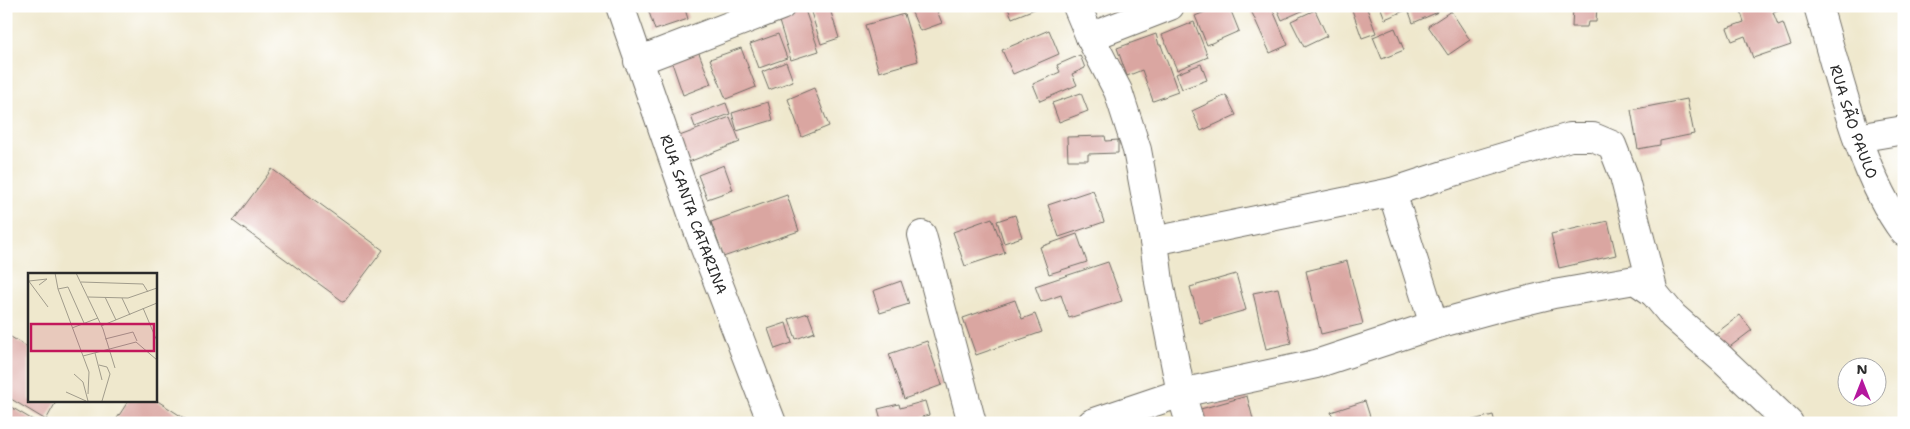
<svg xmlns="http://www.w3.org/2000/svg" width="1910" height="429" viewBox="0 0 1910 429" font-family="'Shantell Sans',sans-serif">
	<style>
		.building { fill: #daa6a1 }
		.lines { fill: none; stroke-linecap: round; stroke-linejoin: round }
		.minor-casing { stroke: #706d64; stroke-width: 30 }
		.minor { stroke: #fff; stroke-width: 28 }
		.labels { text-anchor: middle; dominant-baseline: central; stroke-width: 4.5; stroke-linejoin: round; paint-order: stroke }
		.street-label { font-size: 15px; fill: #2b2b2b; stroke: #fff }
		.inset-road { fill: none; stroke: #a19c8c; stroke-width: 1 }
		.view { fill: #c2185b; fill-opacity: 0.15; stroke: #c2185b; stroke-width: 2.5 }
		.inset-edge { fill: none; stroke: #2b2b2b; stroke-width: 2.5 }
	</style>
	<rect width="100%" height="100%" fill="#fff"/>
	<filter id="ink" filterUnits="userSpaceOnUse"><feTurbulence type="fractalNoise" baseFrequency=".02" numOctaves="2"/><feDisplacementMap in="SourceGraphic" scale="10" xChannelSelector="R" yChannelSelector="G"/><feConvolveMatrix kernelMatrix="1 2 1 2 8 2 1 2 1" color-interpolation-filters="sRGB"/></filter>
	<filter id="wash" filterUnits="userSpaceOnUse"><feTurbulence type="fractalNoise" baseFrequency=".0096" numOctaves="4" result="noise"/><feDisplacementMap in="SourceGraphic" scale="20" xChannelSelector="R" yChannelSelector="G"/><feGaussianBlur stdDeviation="1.12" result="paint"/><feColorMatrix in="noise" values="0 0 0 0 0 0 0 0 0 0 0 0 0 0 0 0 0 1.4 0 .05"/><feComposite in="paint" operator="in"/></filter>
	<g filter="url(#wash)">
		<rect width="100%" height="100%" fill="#efe8cd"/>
		<g id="blocks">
			<g class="building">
				<polygon points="647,6 684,6 688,19 655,30"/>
				<polygon points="809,6 829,6 839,38 821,44"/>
				<polygon points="909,6 935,6 942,23 920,31"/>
				<polygon points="1007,6 1042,6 1012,18"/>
				<polygon points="1219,6 1229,6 1239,31 1207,45 1195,16"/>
				<polygon points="1249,6 1271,6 1288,45 1270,53"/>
				<polygon points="1276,6 1303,6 1304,10 1282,20"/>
				<polygon points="1360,6 1366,6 1376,33 1362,38 1352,10"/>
				<polygon points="1380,6 1405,6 1406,10 1385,19"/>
				<polygon points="1407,6 1436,6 1438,12 1413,23"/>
				<polygon points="1573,6 1597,6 1596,22 1588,22 1587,27 1572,27"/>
				<polygon points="1739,6 1788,6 1773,12 1778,25 1783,23 1791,45 1753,58 1745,36 1732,41 1727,28 1744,22"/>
				<polygon points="804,7 819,51 791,60 777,15"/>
				<polygon points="1315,10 1327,36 1304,47 1291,21"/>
				<polygon points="1451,11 1470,40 1448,55 1428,26"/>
				<polygon points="904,14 918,61 879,72 865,25"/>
				<polygon points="1194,22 1208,57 1177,70 1162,35"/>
				<polygon points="1395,28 1404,50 1382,59 1373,37"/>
				<polygon points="1049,30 1059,54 1013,74 1002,50"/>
				<polygon points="778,34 787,58 759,68 750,44"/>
				<polygon points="1156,34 1159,45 1161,45 1178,92 1153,101 1142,70 1127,76 1117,48"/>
				<polygon points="697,48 711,84 683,95 670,57"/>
				<polygon points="741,48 756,87 726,99 710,59"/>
				<polygon points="1080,55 1085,68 1072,74 1077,85 1040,101 1033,84 1060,72 1057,65"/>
				<polygon points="786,62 793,81 769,90 762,72"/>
				<polygon points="1201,64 1207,80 1182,89 1176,74"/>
				<polygon points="814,88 829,126 802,137 788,99"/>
				<polygon points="1081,93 1088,111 1059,122 1052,103"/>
				<polygon points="1226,95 1236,115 1201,131 1192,111"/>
				<polygon points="1687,99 1694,134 1660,141 1660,145 1638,149 1631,110"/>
				<polygon points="768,102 773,120 737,131 732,113"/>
				<polygon points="726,103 730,114 695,127 691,116"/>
				<polygon points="730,117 740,142 686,163 677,137"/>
				<polygon points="1105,136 1106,141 1118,140 1118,153 1088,154 1088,160 1068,160 1067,137"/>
				<polygon points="724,165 733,190 707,199 698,175"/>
				<polygon points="272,169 383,250 344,302 233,221"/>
				<polygon points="1093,190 1104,222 1059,237 1048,205"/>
				<polygon points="787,195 799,231 723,257 711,222"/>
				<polygon points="1015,215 1022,237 1004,243 997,221"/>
				<polygon points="992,218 1005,253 965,266 953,232"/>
				<polygon points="1608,221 1616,255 1559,268 1551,234"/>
				<polygon points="1077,234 1087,262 1049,274 1040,247"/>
				<polygon points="1347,261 1363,324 1321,334 1306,271"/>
				<polygon points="1108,262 1122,301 1069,318 1061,295 1041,302 1035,286"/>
				<polygon points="1236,274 1246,310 1200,323 1190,287"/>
				<polygon points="901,281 909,304 880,313 873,291"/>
				<polygon points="1278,288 1291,343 1266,349 1253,293"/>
				<polygon points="1015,300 1022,319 1035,314 1042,332 976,355 963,318"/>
				<polygon points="808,313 815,332 796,339 789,319"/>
				<polygon points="1740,315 1752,330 1723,352 1711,337"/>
				<polygon points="786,323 792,343 775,349 768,329"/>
				<polygon points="6,334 29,348 29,400 57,400 46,420 6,396"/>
				<polygon points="927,341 942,385 904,399 889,354"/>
				<polygon points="1247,396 1254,423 1201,423 1197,410"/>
				<polygon points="129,400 156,400 187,420 186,423 114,423"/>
				<polygon points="925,401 929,415 922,417 924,423 882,423 878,409 899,404 900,408"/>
				<polygon points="1365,401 1372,423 1335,423 1331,412"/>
				<polygon points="6,404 38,423 6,423"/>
				<polygon points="1155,411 1159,423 1119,423"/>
				<polygon points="1493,415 1495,423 1465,423 1465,422"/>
			</g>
		</g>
	</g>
	<g filter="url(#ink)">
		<use href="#blocks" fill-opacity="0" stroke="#706d64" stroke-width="1"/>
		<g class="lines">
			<g class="minor-casing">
				<g id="minor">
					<path id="s1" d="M620,6L696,225L772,423"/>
					<polyline points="1077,6 1090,37 1118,91 1137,150 1154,241 1159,282 1181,393 1190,423"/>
					<path id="s2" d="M1818,6C1839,77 1860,174 1904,232"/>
					<polyline points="1090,37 1170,6"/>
					<polyline points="638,61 781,6"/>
					<polyline points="1857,138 1904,130"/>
					<polyline points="1392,192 1434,325"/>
					<polyline points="922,235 972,423"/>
					<polyline points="1154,241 1392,192 1450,173 1570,137 1593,137 1612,145 1624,176 1654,293"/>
					<polyline points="1092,423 1181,393 1316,364 1434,325 1496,308 1554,294 1635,280 1654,293 1673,316 1722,359 1789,423"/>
				</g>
			</g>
			<use href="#minor" class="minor"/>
		</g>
	</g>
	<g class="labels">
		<g class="street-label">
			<text stroke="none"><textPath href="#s2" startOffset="121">RUA SÃO PAULO</textPath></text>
			<text stroke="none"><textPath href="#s1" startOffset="221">RUA SANTA CATARINA</textPath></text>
		</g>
	</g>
	<g transform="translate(28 273)">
		<rect width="129" height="129" fill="#efe8cd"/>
		<path class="inset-road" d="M27,0L30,16L61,99L60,121M48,0L75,56L87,95M0,7L20,34M1,8L19,6L11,12M53,9L115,11L120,19M30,16L40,14L56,50M60,24L100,25L129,15M77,24L88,47M94,25L102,42M115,35L129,68M73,53L129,30M44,55L70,45M77,66L105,59L109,68M67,80L74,107M55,83L108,69L129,87M71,92L79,94L82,101L74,128M46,101L55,109L60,128M38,119L58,128"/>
		<path class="view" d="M3,51H126V78H3Z"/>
		<rect width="129" height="129" class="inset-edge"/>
	</g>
	<rect width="1910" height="429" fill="none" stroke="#fff" stroke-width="25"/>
	<g transform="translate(1862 382)"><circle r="24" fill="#ffffff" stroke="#aaaaaa"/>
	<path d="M0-4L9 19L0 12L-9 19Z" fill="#b5179e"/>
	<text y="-8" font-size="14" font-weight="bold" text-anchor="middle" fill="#2b2b2b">N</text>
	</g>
</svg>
